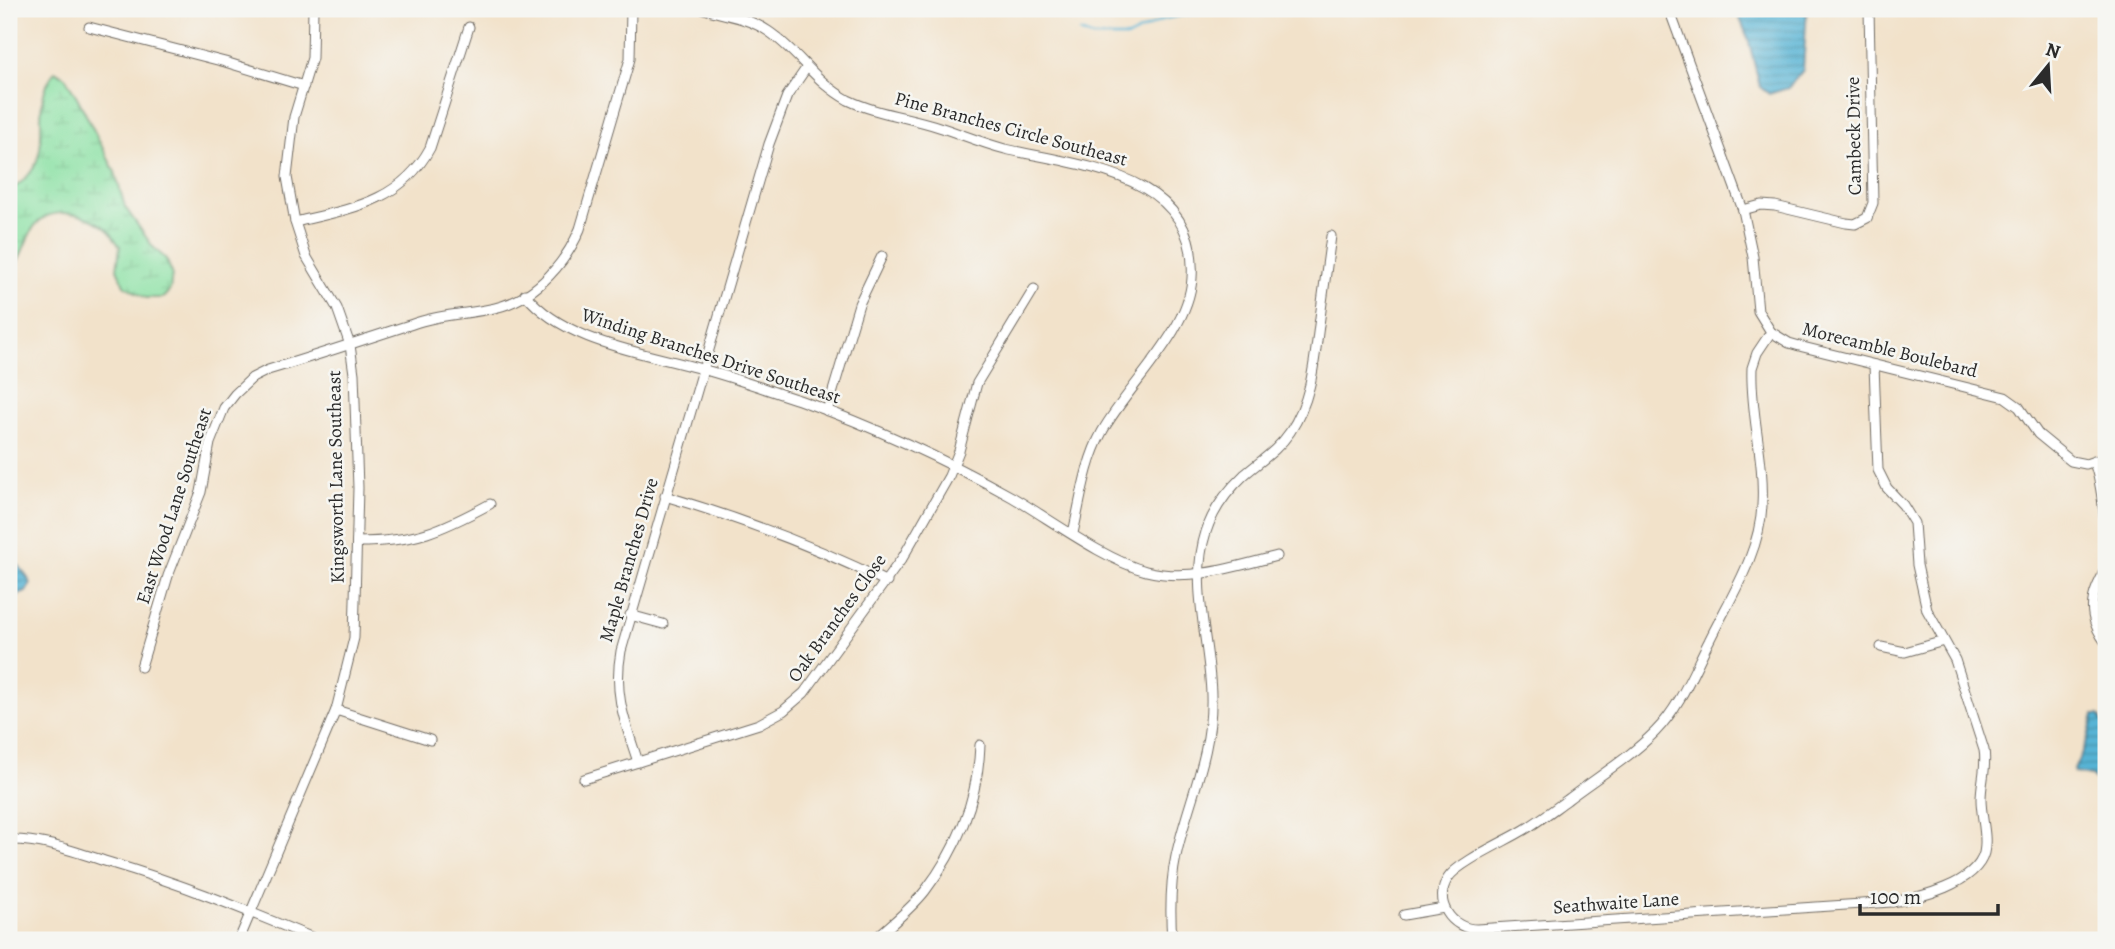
<svg xmlns="http://www.w3.org/2000/svg" width="2115" height="949" viewBox="0 0 2115 949" font-family="Alegreya,serif">
	<style>
		.wetland { fill: url(#wetland-marsh); stroke: #5b8668; stroke-width: 2 }
		.water { fill: url(#water-rules); stroke: #417080; stroke-width: 2 }
		.lines { fill: none; stroke-linecap: round; stroke-linejoin: round }
		.stream { stroke: #57b4d5; stroke-width: 2.5 }
		.minor-casing { stroke: #716b63; stroke-width: 11 }
		.minor { stroke: #fff; stroke-width: 9 }
		.labels { text-anchor: middle; dominant-baseline: central; stroke-width: 5; stroke-linejoin: round; paint-order: stroke }
		.street-label { font-size: 19px; fill: #2b2b2b; stroke: #f6f6f2 }
	</style>
	<defs>
		<pattern id="wetland-marsh" width="20" height="14" patternUnits="userSpaceOnUse" patternTransform="scale(1.75)"><rect width="20" height="14" fill="#8be1a4"/><path d="M1 5h8M5 5V1M11 12h8M15 12V8" fill="none" stroke="#78c18d"/></pattern>
		<pattern id="water-rules" width="6" height="5" patternUnits="userSpaceOnUse" patternTransform="scale(1.75)"><rect width="6" height="5" fill="#57b4d5"/><path d="M0 2.5h6" fill="none" stroke="#4893ad"/></pattern>
	</defs>
	<rect width="100%" height="100%" fill="#f6f6f2"/>
	<filter id="ink" filterUnits="userSpaceOnUse"><feTurbulence type="fractalNoise" baseFrequency=".0143" numOctaves="2"/><feDisplacementMap in="SourceGraphic" scale="14" xChannelSelector="R" yChannelSelector="G"/><feConvolveMatrix kernelMatrix="1 2 1 2 8 2 1 2 1" color-interpolation-filters="sRGB"/></filter>
	<filter id="wash" filterUnits="userSpaceOnUse"><feTurbulence type="fractalNoise" baseFrequency=".00686" numOctaves="4" result="noise"/><feDisplacementMap in="SourceGraphic" scale="28" xChannelSelector="R" yChannelSelector="G"/><feGaussianBlur stdDeviation="1.57" result="paint"/><feColorMatrix in="noise" values="0 0 0 0 0 0 0 0 0 0 0 0 0 0 0 0 0 1.4 0 .05"/><feComposite in="paint" operator="in"/></filter>
	<g filter="url(#wash)">
		<rect width="100%" height="100%" fill="#f2e2ca"/>
		<path class="wetland" d="M55,71L65,77L77,97L115,172L125,207L153,247L166,259L172,273L170,290L163,298H146L124,285L117,269L120,246C116,242 113,236 110,232C91,213 48,202 32,230C23,246 22,259 9,274V191C66,157 22,115 55,71Z"/>
		<g class="water">
			<polygon points="1736,9 1807,9 1803,70 1788,88 1769,94 1760,87 1748,38"/>
			<polygon points="9,559 20,567 31,583 26,592 9,599"/>
			<polygon points="2094,715 2099,715 2106,728 2106,789 2091,776 2075,773 2074,770 2087,741"/>
		</g>
		<g class="lines">
			<polyline class="stream" points="1080,32 1093,37 1128,37 1164,19 1215,9"/>
		</g>
	</g>
	<g filter="url(#ink)">
		<g class="lines">
			<g class="minor-casing">
				<g id="minor">
					<path d="M704,9C726,15 749,18 768,31C798,51 816,83 848,100C877,114 909,117 939,127C961,134 982,143 1005,149C1080,166 1199,173 1192,278C1189,332 1128,385 1102,432C1085,463 1081,499 1073,533"/>
					<polyline points="1669,9 1743,210 1753,257 1758,311 1771,332 1789,343 1803,347 2005,397 2019,407 2038,434 2071,461 2086,464 2106,457"/>
					<polyline points="89,27 225,62 304,86"/>
					<polyline points="1743,210 1761,205 1775,206 1846,223 1855,224 1867,218 1873,203 1869,9"/>
					<path d="M295,222C350,209 401,202 430,148L469,27"/>
					<path d="M525,294C564,342 641,352 698,368C732,377 765,389 799,400C872,426 944,459 1012,497C1050,519 1105,560 1146,571C1190,582 1234,567 1277,556"/>
					<path d="M1771,332L1757,353L1752,368C1750,413 1765,459 1762,505C1760,554 1730,598 1709,641C1693,672 1680,707 1655,732C1629,758 1596,778 1567,800C1553,810 1539,821 1524,830C1506,841 1457,863 1448,878C1433,902 1451,929 1477,929L1892,902C1919,898 1976,884 1984,853C1988,836 1981,817 1981,799C1981,782 1987,767 1984,750L1955,660L1927,610L1917,565L1914,523L1903,505L1887,488L1878,470L1874,365"/>
					<polyline points="827,411 859,304 882,256"/>
					<path d="M2094,463C2102,482 2109,545 2105,566C2104,574 2100,580 2097,587C2088,608 2093,625 2106,643"/>
					<path d="M665,496C742,519 815,546 887,582"/>
					<path d="M357,542C415,542 440,531 490,504"/>
					<polyline points="630,615 663,624"/>
					<polyline points="1881,647 1905,652 1944,641"/>
					<path d="M141,667L168,576L201,492L210,443L224,408L235,394L252,378L268,370C320,355 371,337 422,321C448,313 476,314 502,306C538,295 566,262 580,229L630,59L631,9"/>
					<polyline points="336,710 430,740"/>
					<path d="M638,762C625,722 613,694 621,651L769,144L787,96L807,67"/>
					<polyline points="584,779 759,724 783,711 804,693 903,557 949,476 959,451 977,383 1034,289"/>
					<path d="M9,840C43,839 75,852 108,862C180,883 248,911 318,940"/>
					<polyline points="1404,915 1444,908"/>
					<polyline points="239,940 336,710 354,638 358,488 354,374 350,345 337,308 306,256 295,222 287,177 294,117 312,58 313,9"/>
					<path d="M874,940C890,925 911,909 925,891C957,849 978,799 980,745"/>
					<path d="M1172,940C1170,912 1170,884 1176,856C1188,801 1213,753 1211,695C1210,642 1189,584 1206,532C1213,510 1227,491 1244,475C1260,461 1278,450 1290,432C1312,399 1314,363 1319,325C1323,296 1327,266 1331,236"/>
				</g>
			</g>
			<use href="#minor" class="minor"/>
		</g>
	</g>
	<g class="labels">
		<g class="street-label">
			<text transform="translate(1011 129) rotate(15)">Pine Branches Circle Southeast</text>
			<text transform="translate(1854 136) rotate(-91)">Cambeck Drive</text>
			<text transform="translate(1890 350) rotate(14)">Morecamble Boulebard</text>
			<text transform="translate(711 356) rotate(18)">Winding Branches Drive Southeast</text>
			<text transform="translate(336 477) rotate(-91)">Kingsworth Lane Southeast</text>
			<text transform="translate(174 506) rotate(-72)">East Wood Lane Southeast</text>
			<text transform="translate(629 560) rotate(-74)">Maple Branches Drive</text>
			<text transform="translate(837 618) rotate(-54)">Oak Branches Close</text>
			<text transform="translate(1616 903) rotate(-4)">Seathwaite Lane</text>
		</g>
	</g>
	<rect width="2115" height="949" fill="none" stroke="#f6f6f2" stroke-width="35"/>
	<g transform="translate(2048 66) rotate(18)" stroke="#f6f6f2" stroke-width="5" paint-order="stroke">
	<path d="M0-5L12 26L0 18L-12 26Z" fill="#2b2b2b"/>
	<text y="-10" font-size="19" font-weight="bold" text-anchor="middle" fill="#2b2b2b">N</text>
	</g>
	<path d="M1860 904v10h138v-10" fill="none" stroke="#2b2b2b" stroke-width="3.5"/>
	<text x="1870" y="904" font-size="21" fill="#2b2b2b" stroke="#f6f6f2" stroke-width="5" paint-order="stroke">100 m</text>
</svg>
